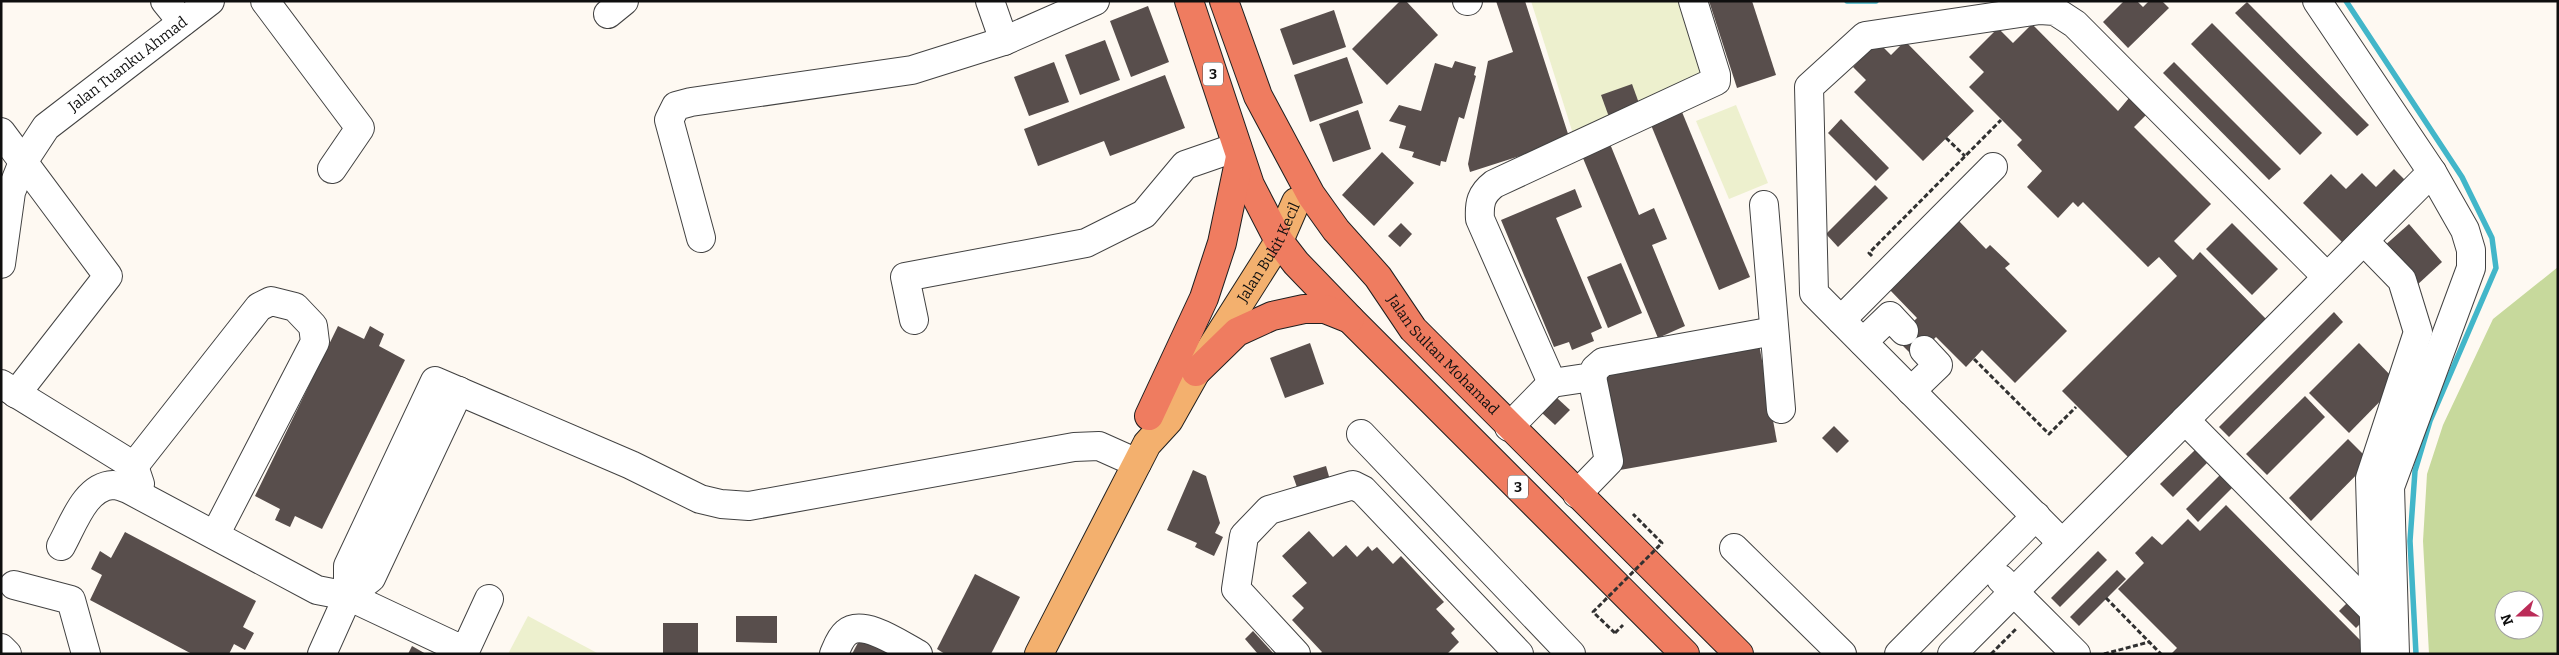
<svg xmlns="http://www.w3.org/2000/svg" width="2559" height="655" viewBox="0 0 2559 655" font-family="Bitter,serif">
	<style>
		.forest { fill: #c7d99c; fill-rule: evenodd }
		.pitch { fill: #edf0ce }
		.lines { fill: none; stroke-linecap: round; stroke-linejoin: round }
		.stream { stroke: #42b6c9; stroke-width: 5.5 }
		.building { fill: #584e4c }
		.minor-casing { stroke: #424242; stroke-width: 30 }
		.major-casing { stroke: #202020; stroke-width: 30 }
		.highway-casing { stroke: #202020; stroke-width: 30 }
		.path { stroke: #313131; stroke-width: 3; stroke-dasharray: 5 2.5; stroke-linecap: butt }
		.minor { stroke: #fff; stroke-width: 28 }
		.major { stroke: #f3b06e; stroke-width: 28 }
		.highway { stroke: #ef7c60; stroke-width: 28 }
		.path-bridge { stroke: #313131; stroke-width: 3; stroke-dasharray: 5 2.5; stroke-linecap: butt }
		.labels { text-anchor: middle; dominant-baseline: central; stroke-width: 5; stroke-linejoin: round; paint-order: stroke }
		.shield { fill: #fff; stroke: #575757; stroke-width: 1 }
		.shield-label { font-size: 14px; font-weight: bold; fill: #0f0f0f }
		.street-label { font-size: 15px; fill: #0f0f0f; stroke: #fff }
	</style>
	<rect width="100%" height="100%" fill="#fef9f2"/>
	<path class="forest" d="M2558,267V654H2429L2423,541L2427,474L2443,425L2493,319ZM2504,600H2534V630H2504Z"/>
	<g class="pitch">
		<polygon points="1531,1 1680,1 1705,77 1574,137"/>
		<polygon points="1736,105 1768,183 1729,199 1696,121"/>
		<polygon points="528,616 599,654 508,654"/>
	</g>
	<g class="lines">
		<g class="stream">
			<polyline points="1847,1 1876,1"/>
			<polyline points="2346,1 2462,177 2492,238 2496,268 2430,421 2415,471 2410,541 2416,654"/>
		</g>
	</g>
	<g class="building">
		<polygon points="1400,1 1406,1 1438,35 1387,85 1352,49"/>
		<polygon points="1496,1 1525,1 1570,140 1470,172 1468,164 1488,61 1513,52"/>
		<polygon points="1709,1 1752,1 1776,75 1737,88"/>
		<polygon points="2124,1 2137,1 2143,7 2149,1 2162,1 2169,8 2128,48 2103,22"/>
		<polygon points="2247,2 2369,125 2357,136 2235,13"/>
		<polygon points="1148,6 1169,62 1131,77 1110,21"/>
		<polygon points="1334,10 1346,47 1293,65 1280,29"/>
		<polygon points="2212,23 2322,133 2300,155 2191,44"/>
		<polygon points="2032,24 2118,111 2129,98 2146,115 2134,127 2211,204 2174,241 2193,260 2200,252 2267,320 2129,458 2062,391 2177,276 2159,257 2148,267 2083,202 2078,207 2073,202 2058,218 2027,187 2042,171 2017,145 2022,140 1969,87 1984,72 1969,57 1998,28 2013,43"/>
		<polygon points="1105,40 1120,80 1080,95 1065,55"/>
		<polygon points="1905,41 1974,111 1923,161 1854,92 1866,80 1853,67 1878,42 1891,55"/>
		<polygon points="1347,57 1363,103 1310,122 1294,75"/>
		<polygon points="1455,61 1476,67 1474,75 1476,76 1464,119 1459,117 1446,162 1441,161 1440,166 1412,157 1414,152 1399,148 1406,126 1389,121 1399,105 1421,111 1435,63 1452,68"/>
		<polygon points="1054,62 1069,102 1029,116 1014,77"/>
		<polygon points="2174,62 2281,169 2269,180 2163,73"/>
		<polygon points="1165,75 1185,128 1110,156 1104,141 1038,166 1024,129"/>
		<polygon points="1632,84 1640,106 1609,117 1601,95"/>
		<polygon points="1358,110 1371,149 1333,162 1319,124"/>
		<polygon points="1682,112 1750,277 1719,290 1651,125"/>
		<polygon points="1841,119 1889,168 1876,181 1828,133"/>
		<polygon points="1608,139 1639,215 1654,208 1667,239 1652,245 1685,326 1658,338 1580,151"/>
		<polygon points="1382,152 1414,183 1374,226 1342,195"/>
		<polygon points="2394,169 2407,182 2345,245 2303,203 2331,174 2346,189 2362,173 2376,187"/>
		<polygon points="1875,185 1888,198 1838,247 1826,234"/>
		<polygon points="1575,189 1582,207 1556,218 1602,328 1591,333 1594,341 1572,350 1569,342 1554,347 1501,220"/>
		<polygon points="1958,220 1986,249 1990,245 2010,264 2005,268 2067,331 2015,383 1982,350 1966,367 1936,337 1915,358 1896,339 1917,318 1889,289"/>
		<polygon points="1401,223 1412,234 1400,247 1388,236"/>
		<polygon points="2232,223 2278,269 2252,295 2206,249"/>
		<polygon points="2409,224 2442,262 2416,286 2383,247"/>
		<polygon points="1621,263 1642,313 1608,328 1587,277"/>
		<polygon points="2334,312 2343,322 2229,437 2219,427"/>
		<polygon points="338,326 364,339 370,326 384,334 379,346 405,360 322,529 295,516 290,527 275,520 280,509 255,496"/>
		<polygon points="1310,343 1324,384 1285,398 1270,358"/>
		<polygon points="2359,343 2398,383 2349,433 2309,393"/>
		<polygon points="1759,344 1777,442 1620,470 1602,372"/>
		<polygon points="2305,396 2325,417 2267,475 2246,454"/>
		<polygon points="1557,398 1570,410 1555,425 1542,413"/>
		<polygon points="1834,426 1849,441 1837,453 1822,438"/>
		<polygon points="2348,439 2370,461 2311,521 2289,498"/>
		<polygon points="2195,450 2207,463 2173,497 2160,484"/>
		<polygon points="1326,466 1330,480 1298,490 1293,476"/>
		<polygon points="1193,470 1206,476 1220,523 1215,533 1223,537 1214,556 1195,547 1197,543 1167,530"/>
		<polygon points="2220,475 2232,488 2198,522 2186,509"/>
		<polygon points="2226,505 2367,647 2360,654 2171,654 2177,648 2118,589 2144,563 2135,553 2152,536 2162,545 2188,519 2200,531"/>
		<polygon points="1309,531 1333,557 1346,545 1357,557 1368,546 1372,551 1377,547 1393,564 1401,556 1444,602 1436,609 1455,629 1451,633 1459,642 1447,654 1320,654 1322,652 1292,620 1304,608 1292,596 1307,583 1282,556"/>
		<polygon points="125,532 256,601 243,627 254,633 245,650 234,644 229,654 192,654 90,600 102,575 91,569 100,551 111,558"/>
		<polygon points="2098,551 2107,560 2060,607 2051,598"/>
		<polygon points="2117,570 2126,579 2079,626 2070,617"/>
		<polygon points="975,574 1020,597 991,654 945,654 937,649"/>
		<polygon points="2348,602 2365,619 2356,628 2339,611"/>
		<polygon points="736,616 777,616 777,643 736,642"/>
		<rect x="663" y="623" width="35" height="31"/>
		<polygon points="1253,631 1274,654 1258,654 1245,639"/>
		<polygon points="861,637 891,654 852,654"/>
		<polygon points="412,646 426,654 408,654"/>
	</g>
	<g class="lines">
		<g class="minor-casing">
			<g id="minor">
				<polyline points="165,1 182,22"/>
				<polyline points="265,1 360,128 332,169"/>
				<polyline points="990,1 1004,41"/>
				<polyline points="1467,1 1468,1"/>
				<polyline points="2317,1 2432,172 2465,230 2471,250 2471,268 2390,487 2395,654"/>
				<polyline points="608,14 624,1"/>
				<polyline points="1,132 108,276 16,394"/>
				<polyline points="1764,205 1781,409"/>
				<polyline points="701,238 669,120 676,106 691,102 912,70 1004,41 1095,1"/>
				<polyline points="2364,241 2402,280 2418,332 2370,478 2375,654"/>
				<path id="s1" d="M1,264L11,192L23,162L46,127L210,1"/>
				<polyline points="914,320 905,277 1086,243 1144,214 1185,165 1237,147"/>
				<polyline points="1841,320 1993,167"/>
				<polyline points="1863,342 1890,316 1904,331"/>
				<path d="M1552,383L1480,219C1479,203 1481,194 1494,184L1716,81V75L1693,1"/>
				<polyline points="1,384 134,466 140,484"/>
				<polyline points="1911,391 1938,365 1924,350"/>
				<polyline points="2185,420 2374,611"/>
				<polyline points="1509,427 1552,383 1592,377 1595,369 1603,362 1774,331"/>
				<polyline points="1361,434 1571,654"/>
				<polyline points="134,466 259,307 271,301 295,307 313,326 315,342 215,535"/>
				<polyline points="1577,494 1609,461 1592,377"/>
				<polyline points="2062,543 1814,293 1809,87 1865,36 2040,10 2055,11 2075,24 2327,277"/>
				<path d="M61,546C73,525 85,486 113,485C117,485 123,487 128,489L317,590L348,596L465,651L489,599"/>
				<polyline points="1734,548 1842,654"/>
				<polyline points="2001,579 2076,654"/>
				<polyline points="14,585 71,600 86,654"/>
				<polyline points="348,596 348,566 435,381 631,465 700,499 721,504 749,506 1074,447 1099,446 1137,463"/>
				<polyline points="1,648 7,654"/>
				<polyline points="322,654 348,596 371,578 459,391"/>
				<path d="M834,654C837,647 840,638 846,633C863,618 901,645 918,654"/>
				<polyline points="1296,654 1236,589 1244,536 1269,510 1353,485 1363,490 1519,654"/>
				<polyline points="1899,654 2036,516"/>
				<polyline points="1952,654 2432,172"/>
			</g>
		</g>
		<g class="major-casing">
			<g id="major">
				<path id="s2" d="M1039,654L1147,444L1169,420L1196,372L1279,241L1296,202"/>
			</g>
		</g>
		<g class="highway-casing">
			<g id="highway">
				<polyline points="1189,1 1250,185 1279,241 1296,263 1351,320 1685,654"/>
				<path id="s3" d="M1224,1L1258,96L1311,195L1336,230L1378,277L1413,329L1739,654"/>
				<polyline points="1196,372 1237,332 1272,316 1304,309 1325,309 1350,319"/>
				<polyline points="1149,416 1204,298 1222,243 1240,157"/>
			</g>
		</g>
		<g class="path">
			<polyline points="1946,138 1965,156"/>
			<polyline points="1872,256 1869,253 2001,120"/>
			<polyline points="1974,359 2049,434 2076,407"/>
			<polyline points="2106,598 2161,654"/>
			<polyline points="1615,633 1623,625"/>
			<polyline points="1991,654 2017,628"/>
			<polyline points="2104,654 2149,642"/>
		</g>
		<use href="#minor" class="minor"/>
		<use href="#major" class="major"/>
		<use href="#highway" class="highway"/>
		<polyline class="path-bridge" points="1615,633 1593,612 1662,543 1633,514"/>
	</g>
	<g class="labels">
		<g class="shield">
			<rect x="1203" y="62.5" width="20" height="23" rx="4"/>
			<rect x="1508" y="475.5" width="20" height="23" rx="4"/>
		</g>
		<g class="shield-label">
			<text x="1213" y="74">3</text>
			<text x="1518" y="487">3</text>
		</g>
		<g class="street-label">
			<text stroke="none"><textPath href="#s1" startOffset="250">Jalan Tuanku Ahmad</textPath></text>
			<text stroke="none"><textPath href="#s2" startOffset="464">Jalan Bukit Kecil</textPath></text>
			<text stroke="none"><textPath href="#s3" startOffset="421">Jalan Sultan Mohamad</textPath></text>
		</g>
	</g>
	<rect width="2559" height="655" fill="none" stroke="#0f0f0f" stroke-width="5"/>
	<g transform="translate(2519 615) rotate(249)"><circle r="24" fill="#ffffff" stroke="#9f9f9f"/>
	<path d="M0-4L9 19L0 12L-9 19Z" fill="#bb2c58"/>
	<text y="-8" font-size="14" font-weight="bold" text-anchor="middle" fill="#0f0f0f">N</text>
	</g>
</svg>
